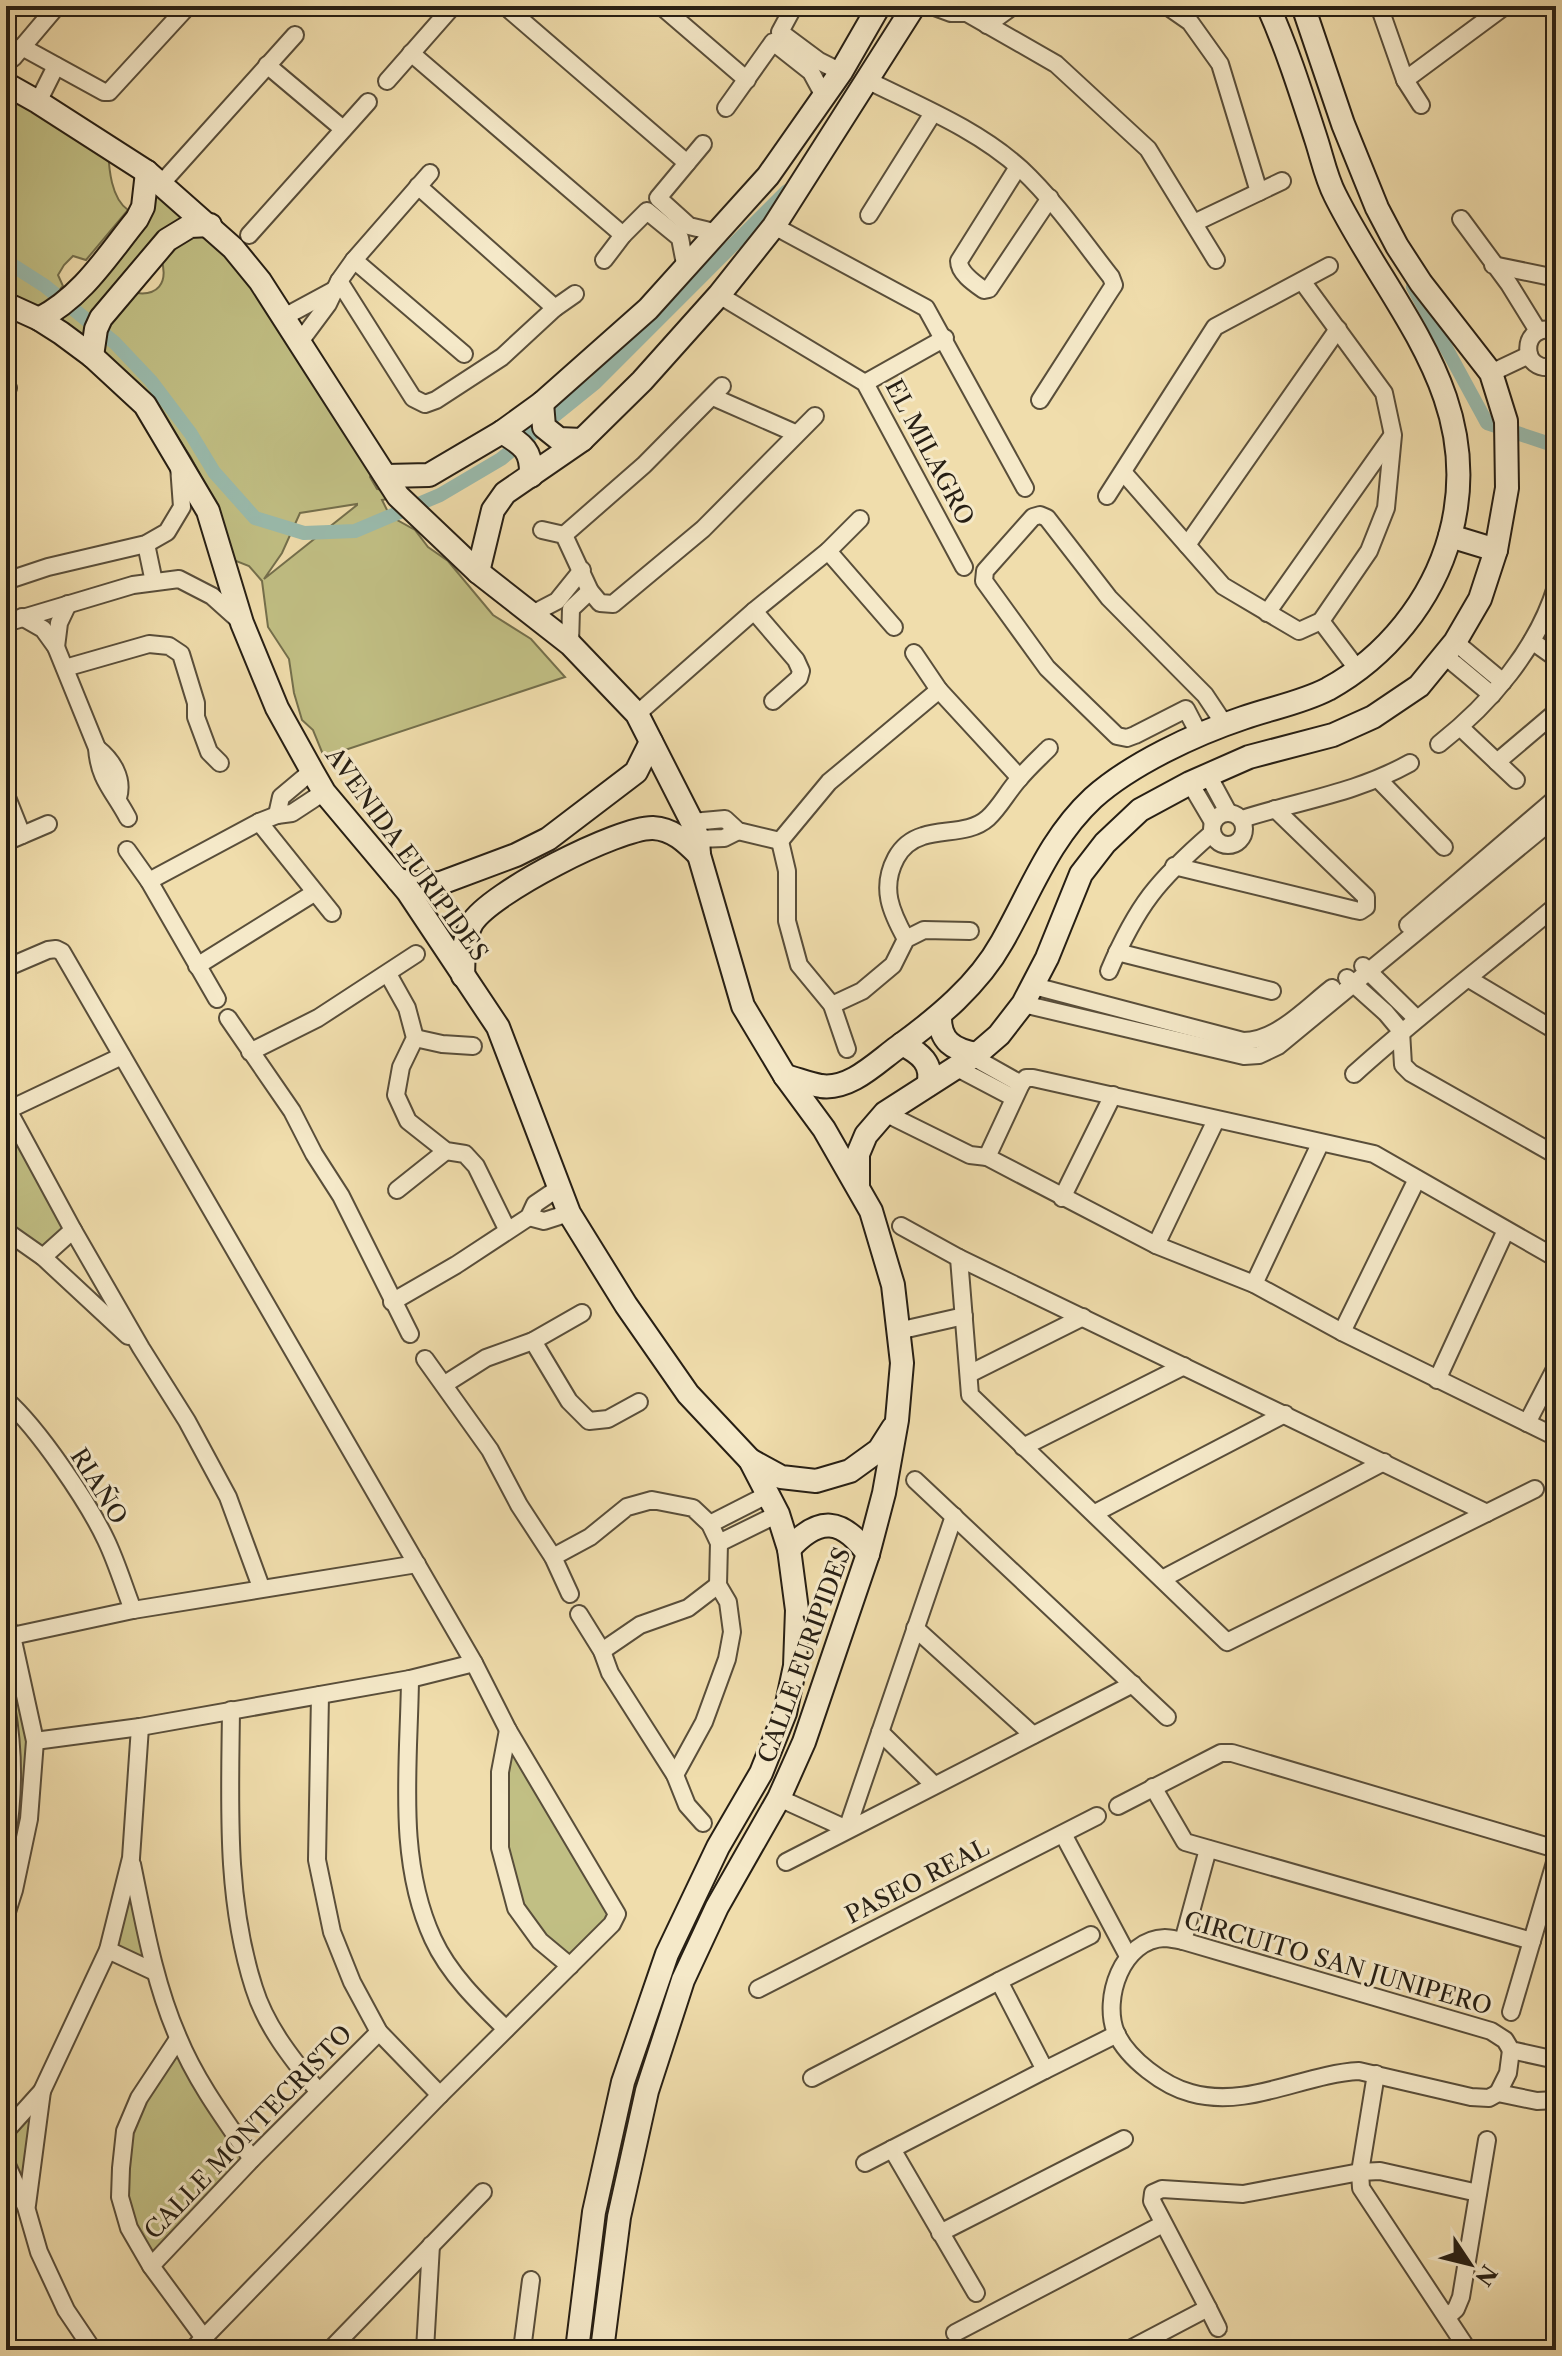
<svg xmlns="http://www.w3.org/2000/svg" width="1562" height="2356" viewBox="0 0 1562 2356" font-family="'Libre Caslon Text',serif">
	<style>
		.green { fill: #c1bf84; stroke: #746f4c; stroke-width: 2; fill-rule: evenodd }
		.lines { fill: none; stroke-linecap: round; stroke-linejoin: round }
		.canal { stroke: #9abbad; stroke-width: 14 }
		.street-casing { stroke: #594e3a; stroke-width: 20 }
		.secondary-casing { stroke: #271f14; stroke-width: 26 }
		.street { stroke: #f5e9c9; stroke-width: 16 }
		.secondary { stroke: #f5e9c9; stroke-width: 22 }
		.labels { text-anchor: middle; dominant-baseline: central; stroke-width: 6; stroke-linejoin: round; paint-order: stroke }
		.street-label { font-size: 24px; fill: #271f14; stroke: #f5e9c9 }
	</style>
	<rect width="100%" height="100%" fill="#f0ddac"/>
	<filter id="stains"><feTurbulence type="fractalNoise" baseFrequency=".0025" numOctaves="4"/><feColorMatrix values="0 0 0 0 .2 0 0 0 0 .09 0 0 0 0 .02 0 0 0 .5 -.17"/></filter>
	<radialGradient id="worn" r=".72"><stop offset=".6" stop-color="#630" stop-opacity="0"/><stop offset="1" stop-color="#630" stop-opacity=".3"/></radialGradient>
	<g class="green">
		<path d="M6,94L108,150C109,169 111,198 128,210L86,260L73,256L64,265L58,275L63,286C42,312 35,310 6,297Z"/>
		<polygon points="150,184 192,218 86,342 68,324 52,317"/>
		<path d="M188,236L206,237L230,253L374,469L370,477L377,489L389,492L392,498L382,500L390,516L415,530L428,547L448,561L493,615L531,639L565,677L324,757L313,730L302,720L294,693L289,659L268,627L262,581L249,566L231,559L218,508L190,456L165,418L101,354L102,327L131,292C158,298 169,283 161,258ZM357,504V505L264,579L282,553L300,513Z"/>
		<polygon points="6,1111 73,1230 43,1257 6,1231"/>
		<polygon points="6,1624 35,1741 6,1915"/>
		<polygon points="508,1730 617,1914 570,1966 516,1908 500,1848"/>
		<polygon points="131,1858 155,1972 108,1950"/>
		<polygon points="178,2039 252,2159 151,2266 120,2197 139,2098"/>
		<polygon points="42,2091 26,2207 6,2163 6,2131"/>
	</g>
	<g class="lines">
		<g class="canal">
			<polyline points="6,261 45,286 115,343 151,381 191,434 214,472 255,518 304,533 355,531 440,495 501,459 595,383 787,191"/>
			<polyline points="1413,287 1487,423 1556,446"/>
		</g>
		<g class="street-casing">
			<g id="street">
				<polyline points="505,6 687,163"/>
				<polyline points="661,6 747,80"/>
				<polyline points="794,6 780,32 819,61 841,72"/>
				<polyline points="932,6 951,13 967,13 1056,64 1148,149 1216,260"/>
				<polyline points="1167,6 1190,22 1220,64 1259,192"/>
				<polyline points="1379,6 1405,80 1421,105"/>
				<polyline points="987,25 1013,6"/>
				<polyline points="22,47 104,92 109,92 188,6"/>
				<polyline points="411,53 623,235"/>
				<polyline points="13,58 57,6"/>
				<polyline points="267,65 343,129"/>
				<path d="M867,80C919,106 977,129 1021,169C1055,201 1082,240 1111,277L1114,285L1110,291L1040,400"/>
				<polyline points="1405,80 1505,6"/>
				<polyline points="387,81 453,6"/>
				<polyline points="38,102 56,66"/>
				<polyline points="726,108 773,42 811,72 824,96"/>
				<polyline points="703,144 658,198 689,226 718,233"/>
				<path d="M1018,167L959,261C959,273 974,283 984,290L989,289L1050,198"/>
				<polyline points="161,184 295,35"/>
				<polyline points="418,186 555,308"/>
				<polyline points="869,215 933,113"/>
				<polyline points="1461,219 1509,284 1538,331"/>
				<polyline points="1194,223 1282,181"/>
				<polyline points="774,226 926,308 1025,488"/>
				<polyline points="249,235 368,102"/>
				<polyline points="354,260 464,354"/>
				<polyline points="604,260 623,235 647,211 680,238 686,269"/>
				<polyline points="1493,265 1556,278"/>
				<polyline points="339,281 413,398 425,404 436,400 502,357 555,308 575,294"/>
				<polyline points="719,295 865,383 964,567"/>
				<polyline points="284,317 334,290"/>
				<path d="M1556,331C1520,320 1518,376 1556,366"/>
				<polyline points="299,343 328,304 339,281 354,260 430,173"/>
				<polyline points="1491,373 1529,355"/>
				<polyline points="865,383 945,338"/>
				<polyline points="6,387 8,388"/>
				<polyline points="713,397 795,433"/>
				<polyline points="1123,472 1223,586 1299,631 1321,621 1369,551 1386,508 1393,435 1384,393 1302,281"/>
				<polyline points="1107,496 1215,327 1329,266"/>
				<polyline points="542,530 564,535 590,591 600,603 613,604 703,529 815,416"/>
				<polyline points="564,535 644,465 722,386"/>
				<polyline points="146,544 154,582"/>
				<polyline points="1187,545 1338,329"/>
				<polyline points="828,551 894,627"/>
				<polyline points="6,581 48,567 146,544 167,532 182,507 179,466"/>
				<polyline points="754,611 796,660 801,671 799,678 773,701"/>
				<polyline points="1267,613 1392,436"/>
				<polyline points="532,614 557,601 582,570"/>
				<path d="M22,617L43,629L56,647L97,748C99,780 114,791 128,818"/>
				<polyline points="1321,621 1358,670"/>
				<polyline points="6,623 133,585 179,579 212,596 241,622"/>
				<polyline points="1532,641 1556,658"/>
				<polyline points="1455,642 1503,682"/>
				<polyline points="570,644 571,609 590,591"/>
				<polyline points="56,647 59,623 68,604"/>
				<polyline points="914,653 939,690 1020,778"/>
				<polyline points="1444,655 1492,695"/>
				<polyline points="65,668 149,644 169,646 181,654 196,703 196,717 209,752 220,763"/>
				<polyline points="637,714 754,611 828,551 860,519"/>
				<polyline points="1460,727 1516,780"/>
				<polyline points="1199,734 1186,709 1135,735 1127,738 1117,736 1047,668 984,581 985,571 1033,517 1040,515 1047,518 1109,598 1205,695 1225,725"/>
				<path d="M1439,744C1490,704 1537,649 1556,587"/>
				<path d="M97,748C112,760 124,778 118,798"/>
				<polyline points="1497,762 1556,712"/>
				<polyline points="1208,775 1228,812"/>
				<polyline points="1379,780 1444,847"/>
				<polyline points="1190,783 1213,822"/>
				<polyline points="6,795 22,835"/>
				<circle cx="1228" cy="829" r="16"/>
				<polyline points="277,815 281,797 312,771"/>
				<path d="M1242,819C1301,800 1354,794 1410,763"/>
				<polyline points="259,822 332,913"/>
				<polyline points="692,822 725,819 738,831 780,841"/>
				<polyline points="698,839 724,838 738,831"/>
				<polyline points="780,841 787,871 787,921 799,965 832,1005 847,1049"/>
				<polyline points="780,841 829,782 939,690"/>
				<polyline points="6,842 48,824"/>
				<polyline points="127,850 149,881 217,999"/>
				<polyline points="1174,866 1355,910 1360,911 1366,907 1366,897 1275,809"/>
				<polyline points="149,881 259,822 277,815 292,813 324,792"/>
				<polyline points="1408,925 1556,798"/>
				<path d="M906,939C891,912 880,888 896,858C902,847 910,840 923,836C944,829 970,834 988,818C1000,807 1008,791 1019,779C1028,768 1039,758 1049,748"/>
				<polyline points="1117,952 1272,991"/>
				<polyline points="197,966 314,893"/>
				<polyline points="1363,966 1417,1019"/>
				<polyline points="6,968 48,950 56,949 62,952 474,1663 508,1730 617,1914 612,1924 440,2095 192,2350"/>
				<path d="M1109,971C1137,905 1158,880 1212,833"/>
				<polyline points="388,974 407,1008 415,1038 401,1067 396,1095 408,1121 446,1151 465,1154 476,1166 507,1229"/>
				<polyline points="1347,978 1386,1013 1401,1031 1403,1065 1411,1073 1556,1155"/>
				<polyline points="1469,979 1556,1031"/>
				<path d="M1034,986L1243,1041C1277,1041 1306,1008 1332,988"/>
				<polyline points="1023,1004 1244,1056 1259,1055 1278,1046 1556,817"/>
				<polyline points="832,1005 862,991 893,965 906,939 924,930 970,931"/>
				<polyline points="228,1018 292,1111 314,1154 341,1196 410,1334"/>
				<polyline points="415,1038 442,1044 473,1046"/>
				<polyline points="250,1052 318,1018 416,954"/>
				<polyline points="973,1057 1021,1084"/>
				<polyline points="957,1068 1014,1098"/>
				<path d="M1354,1074C1419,1015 1489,962 1556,906"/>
				<polyline points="8,1110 73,1230 141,1348 187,1421 228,1497 261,1587"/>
				<polyline points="6,1111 122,1056"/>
				<polyline points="885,1113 970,1155 987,1157 1156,1245 1254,1284 1342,1332 1556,1437"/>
				<polyline points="987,1157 1021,1084 1026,1078 1033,1078 1374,1154 1556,1258"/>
				<polyline points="397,1190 446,1151"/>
				<polyline points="1062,1198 1113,1095"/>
				<polyline points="529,1217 544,1221 569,1213"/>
				<polyline points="901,1226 959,1258 1487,1513"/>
				<polyline points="6,1231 43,1257 128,1336"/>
				<polyline points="1156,1245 1216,1120"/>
				<polyline points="43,1257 73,1230"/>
				<polyline points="959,1258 970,1395 1227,1642 1535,1489"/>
				<polyline points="1254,1284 1320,1144"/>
				<polyline points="392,1302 456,1265 529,1217 535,1204 560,1187"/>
				<polyline points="898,1331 964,1316"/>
				<polyline points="1342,1332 1417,1179"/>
				<polyline points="533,1341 569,1401 589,1421 608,1419 639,1402"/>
				<polyline points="425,1359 490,1450 519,1505 553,1557 570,1594"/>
				<polyline points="969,1374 1083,1317"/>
				<polyline points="1437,1380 1506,1230"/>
				<polyline points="445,1384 486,1358 533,1341 582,1313"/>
				<path d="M6,1400C38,1428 88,1502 106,1540C117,1563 124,1587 133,1610"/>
				<polyline points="1527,1423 1556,1367"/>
				<polyline points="1023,1447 1184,1366"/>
				<polyline points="915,1480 1167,1717"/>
				<polyline points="1095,1513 1285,1414"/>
				<polyline points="710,1524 767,1495"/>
				<polyline points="719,1543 778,1514"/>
				<polyline points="553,1557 590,1537 627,1507 652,1500 693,1508 710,1524 719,1543 718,1585 728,1602 732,1632 727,1659 704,1722 675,1775"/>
				<polyline points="1162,1579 1384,1462"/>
				<polyline points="579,1614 602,1651 610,1673 675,1775 687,1805 703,1823"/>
				<polyline points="6,1624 12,1636 35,1741 29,1819 14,1890 6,1915"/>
				<polyline points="915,1628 1033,1735"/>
				<polyline points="12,1636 133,1610 417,1564"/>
				<polyline points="602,1651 640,1625 688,1608 718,1585"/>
				<path d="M410,1679C409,1766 396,1859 433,1939C449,1974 479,2003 506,2029"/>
				<polyline points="320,1695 317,1860 332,1932 352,1982 379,2032 440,2095"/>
				<path d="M6,1706C14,1751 14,1797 6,1842"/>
				<path d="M231,1710C230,1804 225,1898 254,1988C266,2027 293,2060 318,2091"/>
				<polyline points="508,1730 500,1772 500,1848 516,1908 540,1941 570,1966"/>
				<polyline points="880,1732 934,1785"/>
				<polyline points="35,1741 140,1727 410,1679 474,1663"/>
				<polyline points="1153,1787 1185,1842 1532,1941"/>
				<polyline points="779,1798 847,1829"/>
				<polyline points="1118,1806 1221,1753 1232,1753 1556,1849"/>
				<polyline points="847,1829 954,1516"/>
				<polyline points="1063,1834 1128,1956"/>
				<polyline points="786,1862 1133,1684"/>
				<path d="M132,1864C144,1922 154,1982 178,2037C196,2081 225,2120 252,2159"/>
				<polyline points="1183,1941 1208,1849"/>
				<polyline points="108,1950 155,1972"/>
				<polyline points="999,1981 1091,1935"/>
				<polyline points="758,1989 1097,1816"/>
				<polyline points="1511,2012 1556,1859"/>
				<polyline points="178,2039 139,2098 125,2131 121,2168 120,2197 129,2228 151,2266 204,2338"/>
				<path d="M1556,2060L1511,2050L1505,2040L1491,2031L1183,1941C1177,1940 1170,1938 1165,1938C1122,1939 1102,1999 1116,2033C1128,2059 1164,2086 1191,2093C1248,2109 1303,2074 1359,2071L1471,2097L1489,2098L1498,2093L1537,2101L1556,2100"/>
				<polyline points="1045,2070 1117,2034"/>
				<polyline points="1376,2074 1360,2172 1361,2188 1468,2350"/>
				<polyline points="812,2078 999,1981 1045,2070 865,2163"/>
				<polyline points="1498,2093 1508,2073 1511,2050"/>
				<polyline points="6,2131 42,2091 108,1950 131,1858 140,1727"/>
				<polyline points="892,2149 976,2293"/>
				<polyline points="6,2163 26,2207 39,2252 66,2310 93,2350"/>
				<polyline points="27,2205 42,2091"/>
				<polyline points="940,2233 1124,2139"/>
				<polyline points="151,2266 252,2159 379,2032"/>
				<polyline points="1208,2308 1218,2328"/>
				<polyline points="1447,2317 1456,2309 1461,2297 1487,2140"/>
				<polyline points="955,2333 1163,2224"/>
				<polyline points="330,2350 483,2192"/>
				<polyline points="425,2350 431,2245"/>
				<polyline points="522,2350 531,2280"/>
				<polyline points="1128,2350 1208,2308 1152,2201 1153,2193 1162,2189 1243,2194 1360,2172 1380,2171 1478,2193"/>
			</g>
		</g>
		<g class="secondary-casing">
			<g id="secondary">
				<polyline points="6,84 38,102 147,172 233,248 260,281 398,496 478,572 570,644 637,714 692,822 698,839 699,855 743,1006 785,1076 824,1129 871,1211 893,1285 902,1363 897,1420 884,1493 868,1554 804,1742 779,1798 717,1907 683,1980 647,2091 619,2217 602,2350"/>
				<polyline points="6,304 39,319 61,333 92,356 145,405 208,511 242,623 277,708 312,771 324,792 408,892 498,1027 569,1213 626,1305 688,1394 750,1460 778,1514 789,1549 797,1610 795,1666 785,1713 761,1773 718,1847 667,1954 623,2082 594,2212 577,2350"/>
				<path d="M39,319C83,296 107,256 137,219L143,207L147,172"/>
				<polyline points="92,356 96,329 101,318 167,240 190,226 210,225"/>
				<polyline points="542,403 544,427 559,439 582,440"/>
				<path d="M502,432C523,445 532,450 531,476"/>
				<polyline points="386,476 429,475 502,432 542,403 648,309 768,176 841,72 879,6"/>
				<polyline points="1450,536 1496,550"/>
				<polyline points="478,572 493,510 505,493 582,440 642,381 719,295 774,226 914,6"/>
				<polyline points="398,880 422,884 441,883 516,855 548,839 636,772 651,742"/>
				<path d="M463,976C464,957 462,940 472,923C490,893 619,827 653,828C673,829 686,842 699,855"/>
				<path d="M940,1015C939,1041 953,1050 977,1054"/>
				<path d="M902,1044C920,1053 934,1064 928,1085"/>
				<path d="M785,1076C797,1079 809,1084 821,1086C850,1090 876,1063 898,1047C938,1018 978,985 1002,942C1031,891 1049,839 1093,798C1131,764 1195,734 1243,718C1271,708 1301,703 1328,689C1386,657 1432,601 1450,536C1488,398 1391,308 1335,195C1326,178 1322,157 1316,139C1301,93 1288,51 1268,6"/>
				<polyline points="858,1186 858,1154 866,1135 885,1113 977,1054 999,1035 1023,1004 1047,958 1081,874 1105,843 1140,810 1190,783 1249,757 1333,735 1373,717 1419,686 1455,642 1480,599 1496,550 1507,488 1506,421 1491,373 1421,283 1397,246 1377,208 1343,124 1303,6"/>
				<polyline points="750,1460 781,1477 816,1481 850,1471 879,1450 893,1428"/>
				<path d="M789,1549C819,1516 842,1518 868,1554"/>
			</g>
		</g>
		<use href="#street" class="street"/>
		<use href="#secondary" class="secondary"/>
	</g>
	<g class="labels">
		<g class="street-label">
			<text transform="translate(930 452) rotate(62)">EL MILAGRO</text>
			<text transform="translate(407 854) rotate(54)">AVENIDA EURIPIDES</text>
			<text transform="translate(99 1486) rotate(58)">RIAÑO</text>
			<text transform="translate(804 1655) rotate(-70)">CALLE EURÍPIDES</text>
			<text transform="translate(917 1881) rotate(-27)">PASEO REAL</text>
			<text transform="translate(1338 1963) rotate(16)">CIRCUITO SAN JUNIPERO</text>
			<text transform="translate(248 2132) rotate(-46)">CALLE MONTECRISTO</text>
		</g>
	</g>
	<rect width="1562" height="2356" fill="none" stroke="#f0ddac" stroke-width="32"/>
	<rect x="8" y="8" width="1546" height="2340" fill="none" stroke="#271f14" stroke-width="4"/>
	<rect x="16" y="16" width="1530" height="2324" fill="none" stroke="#271f14" stroke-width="2"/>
	<g transform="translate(1470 2264) rotate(125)" stroke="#f5e9c9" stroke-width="6" paint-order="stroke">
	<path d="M0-6L14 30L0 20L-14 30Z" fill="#271f14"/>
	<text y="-12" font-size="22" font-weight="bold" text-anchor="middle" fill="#271f14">N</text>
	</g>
	<rect width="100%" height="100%" filter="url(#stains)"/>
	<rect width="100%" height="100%" fill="url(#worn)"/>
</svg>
